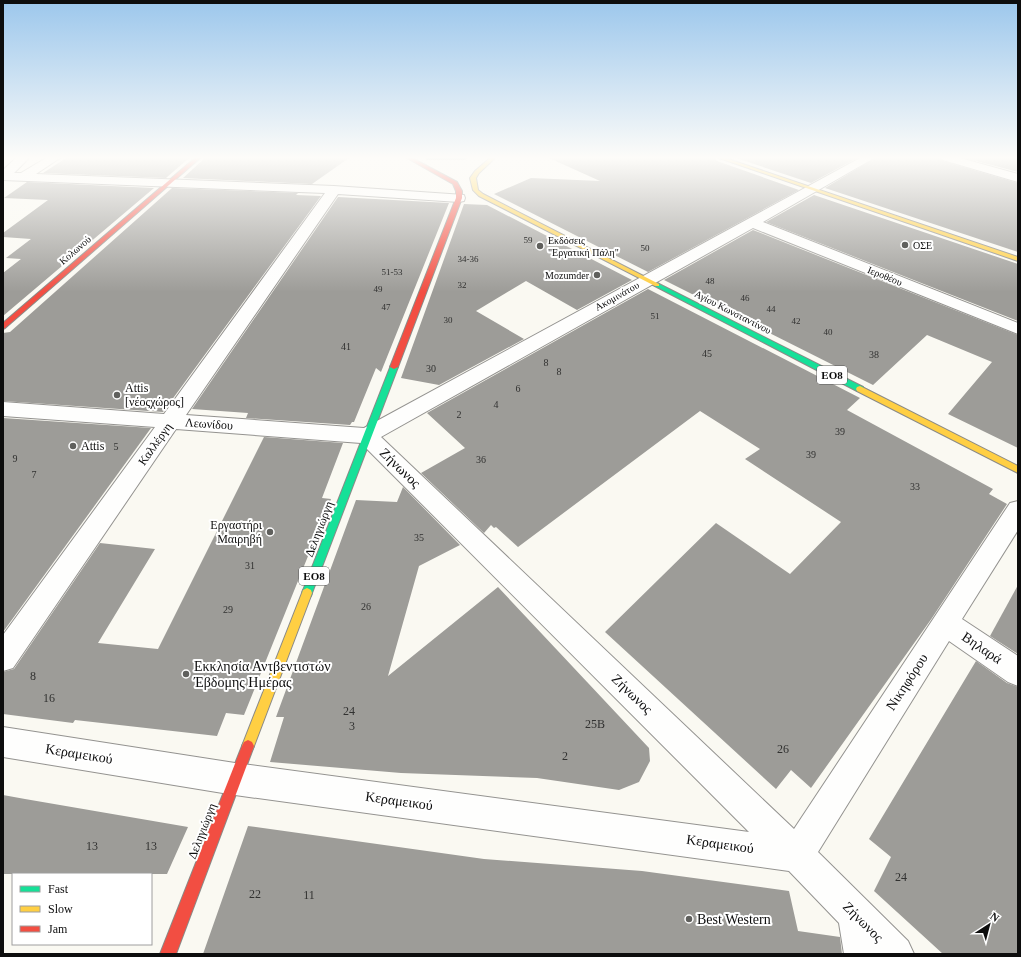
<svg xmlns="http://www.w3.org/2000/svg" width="1021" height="957" viewBox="0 0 1021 957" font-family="Georgia,serif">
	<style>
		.building { fill: #9d9c98 }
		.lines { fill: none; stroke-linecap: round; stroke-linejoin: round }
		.street-casing { stroke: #949390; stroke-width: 2 }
		.fast-casing { stroke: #8a8a87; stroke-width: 2 }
		.slow-casing { stroke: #8a8a87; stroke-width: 2 }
		.jam-casing { stroke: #8a8a87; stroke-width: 2 }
		.street { fill: #fefefd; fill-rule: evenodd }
		.fast { fill: #16e098; fill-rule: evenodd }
		.slow { fill: #ffcf43; fill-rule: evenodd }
		.jam { fill: #f24e42; fill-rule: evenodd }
		.poi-dot { fill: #60605d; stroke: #fff; stroke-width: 1.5 }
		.labels { text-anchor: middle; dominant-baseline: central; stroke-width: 4; stroke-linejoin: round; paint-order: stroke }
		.far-number-label { font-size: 9px; fill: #313130 }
		.far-poi-label { font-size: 10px; fill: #0d0d0d; stroke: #fff; text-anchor: start }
		.far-street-label { font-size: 10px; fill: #0d0d0d; stroke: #fff }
		.number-label { font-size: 10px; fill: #313130 }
		.shield { fill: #fff; stroke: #565656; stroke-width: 1 }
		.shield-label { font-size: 11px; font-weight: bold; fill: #0d0d0d }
		.poi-label { font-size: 12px; fill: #0d0d0d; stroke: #fff; text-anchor: start }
		.street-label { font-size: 12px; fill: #0d0d0d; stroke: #fff }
		.near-number-label { font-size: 12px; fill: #313130 }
		.near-street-label { font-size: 14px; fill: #0d0d0d; stroke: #fff }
		.near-poi-label { font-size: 14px; fill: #0d0d0d; stroke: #fff; text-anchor: start }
	</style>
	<rect width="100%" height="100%" fill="#faf9f2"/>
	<g class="building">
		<polygon points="66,158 189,158 166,178 43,173"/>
		<polygon points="205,158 349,158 312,184 183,178"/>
		<polygon points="549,158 714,158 717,161 799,190 648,272 494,194 531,178 600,181"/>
		<polygon points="736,158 857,158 811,183"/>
		<polygon points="875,158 940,158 943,161 1018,183 1018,252 825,188"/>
		<polygon points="965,158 1018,158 1018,172"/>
		<polygon points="27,182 154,188 3,316 3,273 21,259 6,258 31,239 3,237 3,233 48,200 4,198"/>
		<polygon points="172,188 298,193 296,195 321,196 163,412 3,401 3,333 10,332"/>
		<polygon points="814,195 1018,264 1018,321 766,222"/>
		<polygon points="338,197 449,203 381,372 376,368 354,422 352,422 350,425 246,418 248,413 192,409"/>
		<polygon points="464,204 487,205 632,280 577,310 526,281 476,311 524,339 439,385 401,378"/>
		<polygon points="753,230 1018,335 1018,448 948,414 992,362 927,335 873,385 664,280"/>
		<polygon points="648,289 860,398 847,410 993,489 989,494 1007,504 932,618 811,788 791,770 776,789 605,632 716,523 790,574 841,522 745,459 760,449 700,411 518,547 496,527 494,528 491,525 484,533 421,473 465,448 427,413"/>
		<polygon points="3,418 151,428 3,632"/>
		<polygon points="264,437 343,443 322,498 331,499 244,715 226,713 217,736 75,720 73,723 3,714 3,672 14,669 100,543 155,549 98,643 158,649"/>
		<polygon points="403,487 460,545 419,566 388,676 498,587 649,748 650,761 639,782 619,790 537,778 401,773 270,762 284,717 276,717 356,500 397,502"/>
		<polygon points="1018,585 1018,654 990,636"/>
		<polygon points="976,661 1007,683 1018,687 1018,954 943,954 874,891 891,857 869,839"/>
		<polygon points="3,795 25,799 188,827 167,874 3,874"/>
		<polygon points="248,826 484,859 642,871 789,891 798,931 840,937 842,954 203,954"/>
	</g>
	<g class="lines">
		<g class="street-casing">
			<g id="street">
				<polygon points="16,158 29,158 14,173 21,173 46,158 60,158 36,174 334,186 464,195 465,198 464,201 459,202 338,194 186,415 364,428 860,158 874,158 763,222 1018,323 1018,334 753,228 381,437 794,829 1010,503 1018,501 1018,530 962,619 1018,656 1018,686 1008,682 949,641 818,852 908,941 914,954 844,954 839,923 789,871 235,795 3,757 3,727 235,763 749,832 361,443 176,429 13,668 3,671 3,635 155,427 3,416 3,402 164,414 325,193 3,180 3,170"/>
				<polygon points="941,158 960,158 1018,174 1018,182 943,160"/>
			</g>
		</g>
		<g class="fast-casing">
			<g id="fast">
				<polygon points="426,158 466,158 464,159 428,159"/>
				<polygon points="657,283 863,387 864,389 863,391 857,391 655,286 655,284"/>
				<polygon points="391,365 397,365 398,367 312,593 311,596 307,598 303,596 302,593"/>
			</g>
		</g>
		<g class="slow-casing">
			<g id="slow">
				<polygon points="490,158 495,158 479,173 476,178 478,190 483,194 659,284 659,286 655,286 479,196 473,190 470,178 475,171"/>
				<polygon points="719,158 725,158 1018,257 1018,261"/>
				<polygon points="860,386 1018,466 1018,473 857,391 856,389 857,387"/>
				<polygon points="307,588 311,590 312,593 254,746 252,750 248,752 244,750 242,746 302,593 303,590"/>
			</g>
		</g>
		<g class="jam-casing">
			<g id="jam">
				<polygon points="195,158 200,158 5,328 3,329 3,323"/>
				<polygon points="407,158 412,158 457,182 462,191 462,198 398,367 394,369 390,367 456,198 456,191 453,184"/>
				<polygon points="248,740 252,742 254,746 176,954 160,954 242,746 244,742"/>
			</g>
		</g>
		<use href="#street" class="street"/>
		<use href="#fast" class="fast"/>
		<use href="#slow" class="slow"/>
		<use href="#jam" class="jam"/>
	</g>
	<linearGradient id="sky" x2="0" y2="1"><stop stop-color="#9cc7ec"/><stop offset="0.54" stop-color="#fdfcf9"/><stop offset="1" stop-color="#fdfcf9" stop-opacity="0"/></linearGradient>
	<rect width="1021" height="292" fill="url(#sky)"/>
	<g class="poi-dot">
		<circle cx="905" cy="245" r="4"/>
		<circle cx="540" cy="246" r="4"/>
		<circle cx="597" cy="275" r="4"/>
		<circle cx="117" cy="395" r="4"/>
		<circle cx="73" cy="446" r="4"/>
		<circle cx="270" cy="532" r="4"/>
		<circle cx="186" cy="674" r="4"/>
		<circle cx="689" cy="919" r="4"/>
	</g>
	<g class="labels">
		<g class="far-number-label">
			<text x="528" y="240">59</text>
			<text x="645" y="248">50</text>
			<text x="468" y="259">34-36</text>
			<text x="392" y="272">51-53</text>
			<text x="710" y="281">48</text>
			<text x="462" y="285">32</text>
			<text x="378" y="289">49</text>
			<text x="745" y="298">46</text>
			<text x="386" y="307">47</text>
			<text x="771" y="309">44</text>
			<text x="655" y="316">51</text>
			<text x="448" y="320">30</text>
			<text x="796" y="321">42</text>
			<text x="828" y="332">40</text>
		</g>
		<g class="far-poi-label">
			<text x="548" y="240">Εκδόσεις<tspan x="548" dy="12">"Εργατική Πάλη"</tspan></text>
			<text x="913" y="245">ΟΣΕ</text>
			<text x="589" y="275" text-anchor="end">Mozumder</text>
		</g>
		<g class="far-street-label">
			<text transform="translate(75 250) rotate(-41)">Κολωνού</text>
			<text transform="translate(885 276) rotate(22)">Ιεροθέου</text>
			<text transform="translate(617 296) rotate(-29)">Ακομινάτου</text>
			<text transform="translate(733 312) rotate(27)">Αγίου Κωνσταντίνου</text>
		</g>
		<g class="number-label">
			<text x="346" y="346">41</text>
			<text x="707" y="353">45</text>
			<text x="874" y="354">38</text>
			<text x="546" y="362">8</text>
			<text x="431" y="368">30</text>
			<text x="559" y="371">8</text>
			<text x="518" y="388">6</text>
			<text x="496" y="404">4</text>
			<text x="459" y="414">2</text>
			<text x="840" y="431">39</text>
			<text x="116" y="446">5</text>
			<text x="811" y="454">39</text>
			<text x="15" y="458">9</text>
			<text x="481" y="459">36</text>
			<text x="34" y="474">7</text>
			<text x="915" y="486">33</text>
			<text x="419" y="537">35</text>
			<text x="250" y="565">31</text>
			<text x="366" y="606">26</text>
			<text x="228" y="609">29</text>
		</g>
		<g class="shield">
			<rect x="817" y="366" width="30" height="18" rx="3"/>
			<rect x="299" y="567" width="30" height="18" rx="3"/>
		</g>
		<g class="shield-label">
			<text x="832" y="375">ΕΟ8</text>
			<text x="314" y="576">ΕΟ8</text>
		</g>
		<g class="poi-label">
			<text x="125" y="388">Attis<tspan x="125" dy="14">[νέοςχώρος]</tspan></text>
			<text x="81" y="446">Attis</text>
			<text x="262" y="525" text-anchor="end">Εργαστήρι<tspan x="262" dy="14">Μαιρηβή</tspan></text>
		</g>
		<g class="street-label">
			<text transform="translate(209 424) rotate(4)">Λεωνίδου</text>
			<text transform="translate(155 444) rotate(-55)">Καλλέργη</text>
			<text transform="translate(319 529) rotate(-69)">Δεληγιώργη</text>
			<text transform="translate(202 831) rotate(-69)">Δεληγιώργη</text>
		</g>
		<g class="near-number-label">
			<text x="33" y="676">8</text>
			<text x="49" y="698">16</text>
			<text x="349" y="711">24</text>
			<text x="595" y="724">25Β</text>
			<text x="352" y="726">3</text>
			<text x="783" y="749">26</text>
			<text x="565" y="756">2</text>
			<text x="92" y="846">13</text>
			<text x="151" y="846">13</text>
			<text x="901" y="877">24</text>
			<text x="255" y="894">22</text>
			<text x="309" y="895">11</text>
		</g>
		<g class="near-street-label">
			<text transform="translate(400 468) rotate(44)">Ζήνωνος</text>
			<text transform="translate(982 648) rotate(34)">Βηλαρά</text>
			<text transform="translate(907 682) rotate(-57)">Νικηφόρου</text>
			<text transform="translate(632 694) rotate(44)">Ζήνωνος</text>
			<text transform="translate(79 754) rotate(9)">Κεραμεικού</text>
			<text transform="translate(399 801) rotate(8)">Κεραμεικού</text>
			<text transform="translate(720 844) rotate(8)">Κεραμεικού</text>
			<text transform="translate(863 922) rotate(45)">Ζήνωνος</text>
		</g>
		<g class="near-poi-label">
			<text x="194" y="666">Εκκλησία Αντβεντιστών<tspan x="194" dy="16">Έβδομης Ημέρας</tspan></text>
			<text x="697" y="919">Best Western</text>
		</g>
	</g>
	<rect width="1021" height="957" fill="none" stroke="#0d0d0d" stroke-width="8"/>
	<rect x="12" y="873" width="140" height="72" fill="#ffffff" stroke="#9e9e9e"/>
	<rect x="20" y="886" width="20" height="6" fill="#16e098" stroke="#9e9e9e"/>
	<text x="48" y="893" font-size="12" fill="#0d0d0d">Fast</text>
	<rect x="20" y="906" width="20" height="6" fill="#ffcf43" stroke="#9e9e9e"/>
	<text x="48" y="913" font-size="12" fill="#0d0d0d">Slow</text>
	<rect x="20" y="926" width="20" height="6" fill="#f24e42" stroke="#9e9e9e"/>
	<text x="48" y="933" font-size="12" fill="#0d0d0d">Jam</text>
	<g transform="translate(989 925) rotate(36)" stroke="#ffffff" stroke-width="3" paint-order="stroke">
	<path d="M0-3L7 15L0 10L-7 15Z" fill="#0d0d0d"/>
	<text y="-6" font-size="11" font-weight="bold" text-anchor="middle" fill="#0d0d0d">N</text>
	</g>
</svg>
